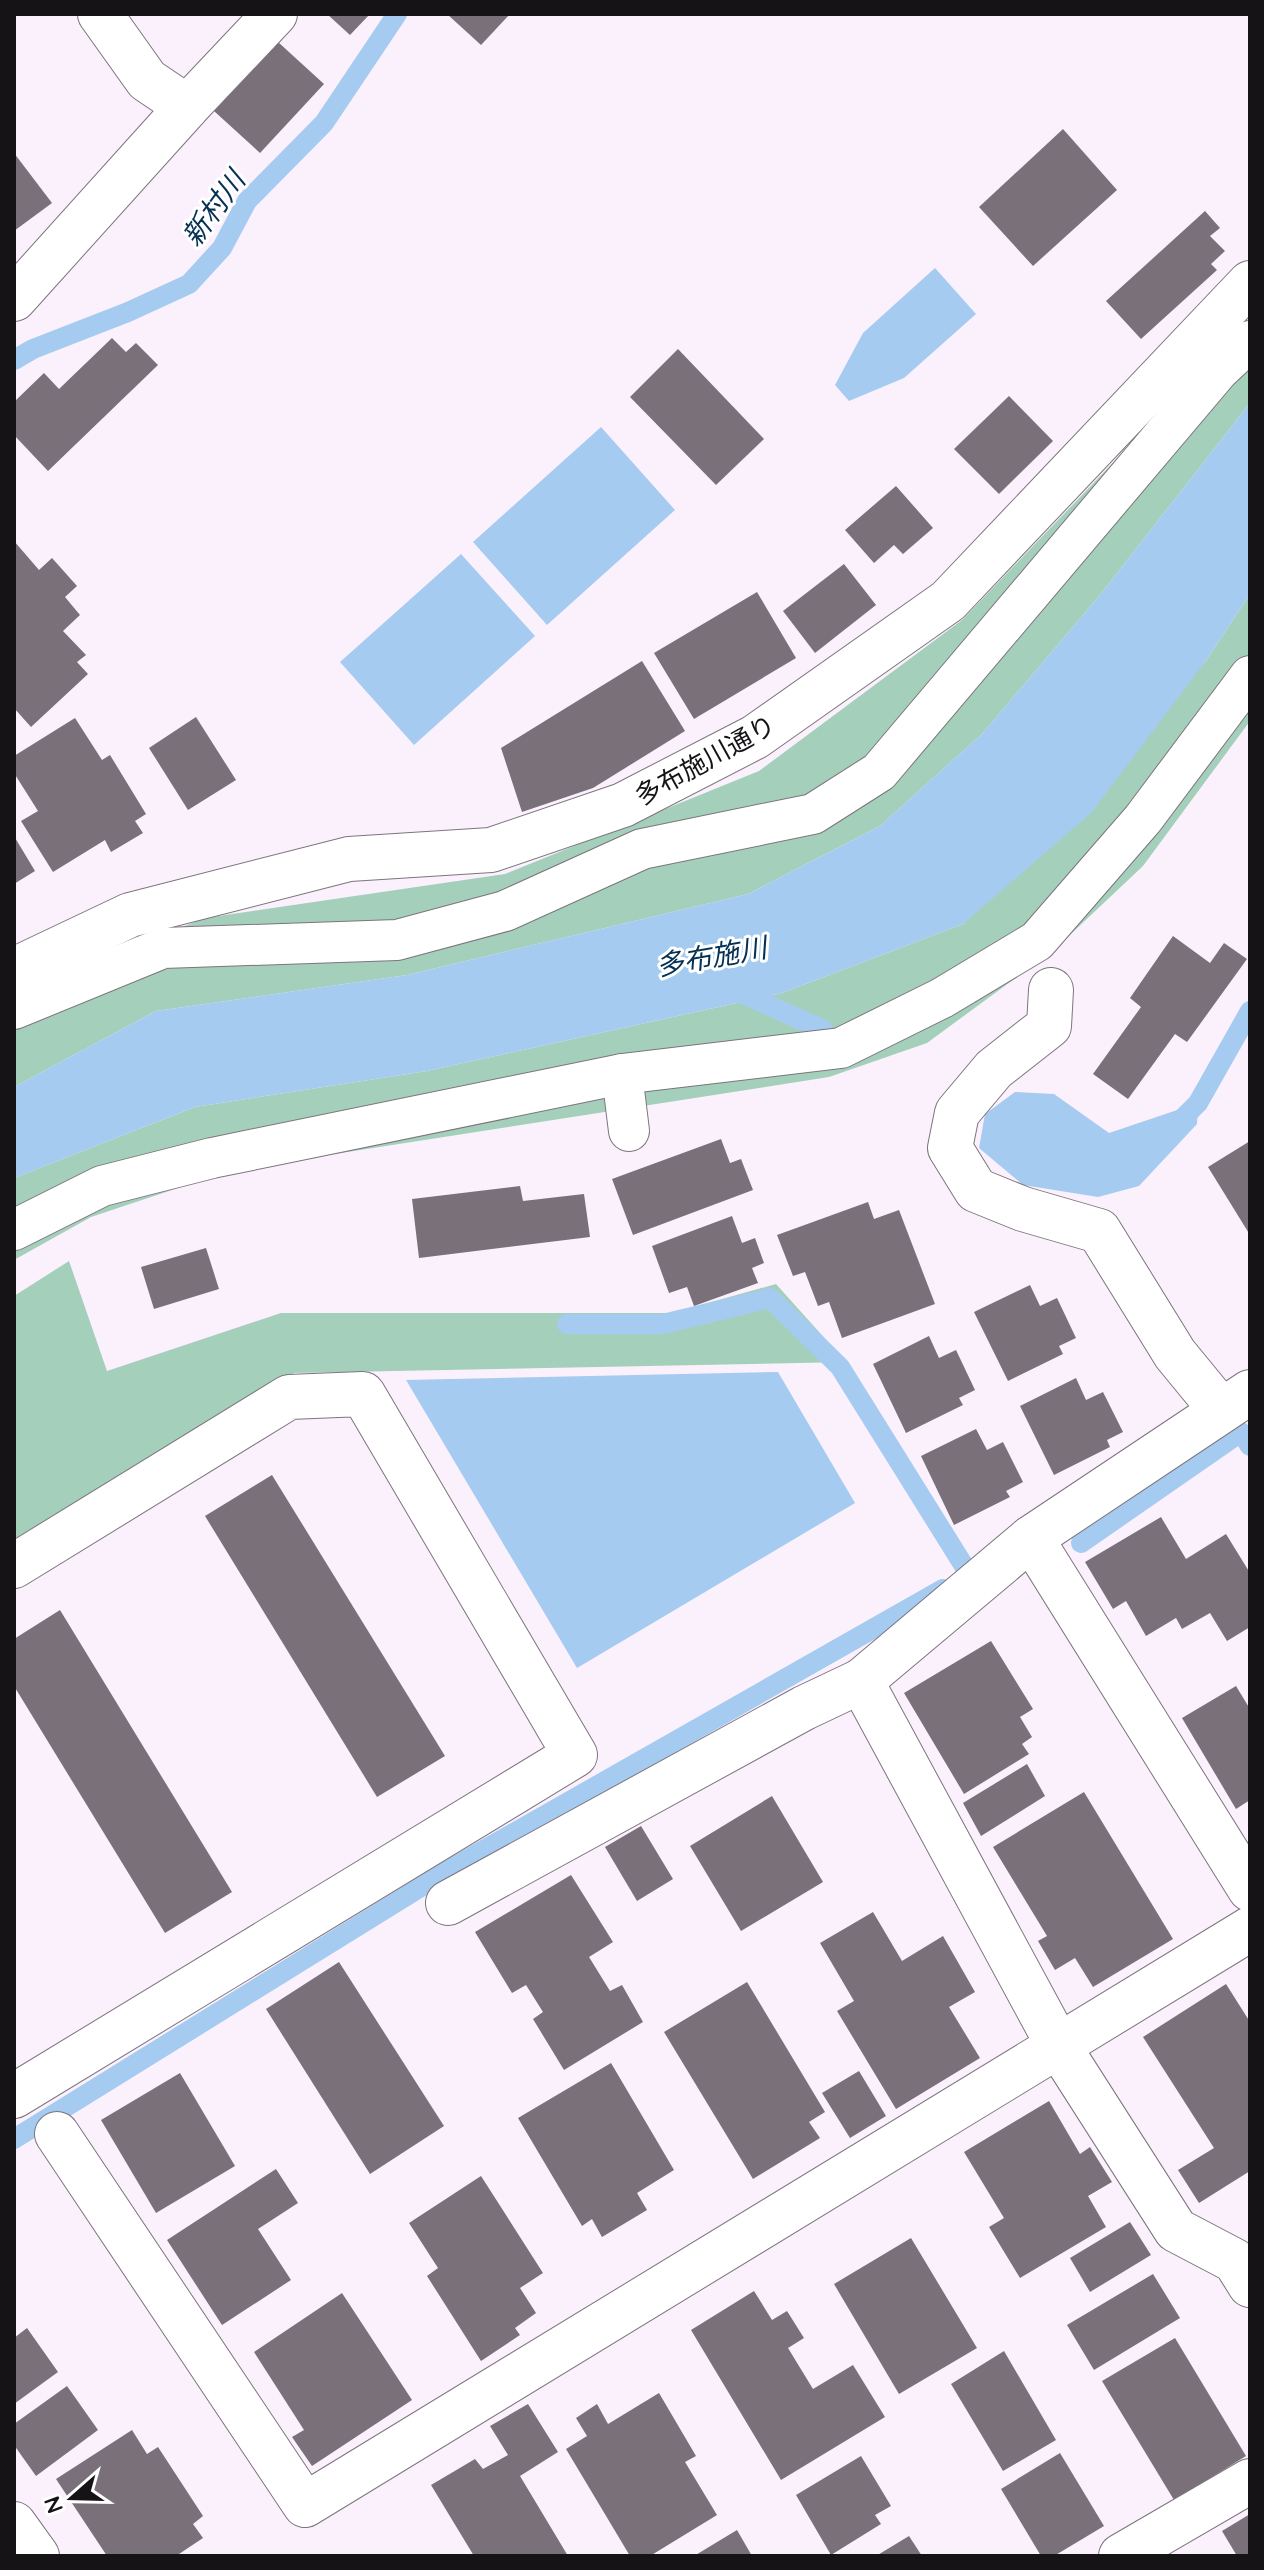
<svg xmlns="http://www.w3.org/2000/svg" width="1264" height="2570" viewBox="0 0 1264 2570" font-family="Quicksand,'Noto Sans JP',sans-serif">
	<style>
		.green { fill: #a4d0bb }
		.water { fill: #a5cbf1 }
		.lines { fill: none; stroke-linecap: round; stroke-linejoin: round }
		.stream { stroke: #a5cbf1; stroke-width: 20 }
		.building { fill: #79707a }
		.pedestrian-casing { stroke: #7d747e; stroke-width: 42 }
		.minor-casing { stroke: #7d747e; stroke-width: 46 }
		.pedestrian { stroke: #fff; stroke-width: 40 }
		.minor { stroke: #fff; stroke-width: 44 }
		.labels { text-anchor: middle; dominant-baseline: central; stroke-width: 6; stroke-linejoin: round; paint-order: stroke }
		.street-label { font-size: 26px; fill: #161316; stroke: #fff }
		.water-label { font-size: 28px; font-style: italic; fill: #053154; stroke: #fff }
	</style>
	<rect width="100%" height="100%" fill="#fbf1fc"/>
	<g class="green">
		<polygon points="1250,320 1250,403 1100,595 982,734 880,826 748,894 407,975 156,1011 14,1087 14,997 55,977 205,918 505,874 759,771 962,620"/>
		<polygon points="1250,594 1250,721 1143,866 1055,949 927,1043 829,1077 232,1170 91,1217 14,1260 14,1178 195,1107 427,1071 782,993 963,924 1205,662"/>
		<polygon points="69,1261 107,1371 281,1313 672,1313 776,1284 846,1362 294,1373 14,1548 14,1296"/>
	</g>
	<g class="water">
		<polygon points="935,268 976,314 904,378 849,401 835,385 863,333"/>
		<polygon points="1250,403 1250,594 1205,662 1091,813 963,924 782,993 427,1071 195,1107 14,1178 14,1087 156,1011 407,975 748,894 880,826 982,734 1100,595"/>
		<polygon points="601,427 675,510 547,625 473,542"/>
		<polygon points="461,554 535,636 414,745 340,662"/>
		<polygon points="1015,1092 1054,1094 1109,1133 1198,1103 1197,1124 1139,1186 1098,1197 1023,1185 979,1148 985,1114"/>
		<polygon points="778,1372 855,1503 577,1668 406,1380"/>
	</g>
	<g class="lines">
		<g class="stream">
			<polyline points="14,360 33,349 128,312 189,284 222,248 247,201 324,123 397,14"/>
			<polyline points="732,989 822,1029"/>
			<polyline points="1180,1121 1198,1103 1250,1011"/>
			<polyline points="567,1324 663,1324 770,1298 840,1367 969,1574"/>
			<polyline points="1081,1543 1241,1432 1250,1446"/>
			<polyline points="14,2139 445,1872 943,1589"/>
		</g>
	</g>
	<g class="building">
		<polygon points="327,14 370,14 350,35"/>
		<polygon points="447,14 510,14 481,45"/>
		<polygon points="278,42 324,84 260,153 214,111"/>
		<polygon points="1063,129 1117,190 1033,266 979,207"/>
		<polygon points="14,153 52,203 14,231"/>
		<polygon points="1205,211 1220,228 1210,236 1225,251 1211,264 1217,270 1141,339 1106,301"/>
		<polygon points="112,338 126,352 136,343 158,365 48,471 14,435 14,402 44,373 59,389"/>
		<polygon points="678,349 764,439 716,485 630,397"/>
		<polygon points="1009,396 1053,441 999,494 954,449"/>
		<polygon points="896,486 933,528 903,554 894,545 874,563 845,530"/>
		<polygon points="14,541 39,570 52,558 77,586 65,597 80,615 63,631 86,655 77,662 88,674 31,727 14,708"/>
		<polygon points="844,564 876,605 815,653 783,611"/>
		<polygon points="757,592 796,658 694,719 654,653"/>
		<polygon points="642,661 685,731 593,788 522,812 501,748"/>
		<polygon points="196,717 236,780 188,810 149,748"/>
		<polygon points="75,718 102,760 110,755 146,814 135,821 143,833 111,852 105,840 53,872 21,821 38,811 14,773 14,756"/>
		<polygon points="14,836 35,871 14,884"/>
		<polygon points="1173,936 1210,963 1224,943 1247,959 1187,1042 1175,1034 1128,1099 1093,1074 1141,1007 1130,998"/>
		<polygon points="721,1139 730,1163 741,1159 753,1190 633,1235 612,1179"/>
		<polygon points="1250,1141 1250,1235 1208,1167"/>
		<polygon points="520,1186 523,1201 584,1194 590,1237 419,1258 412,1199"/>
		<polygon points="868,1202 874,1219 899,1210 935,1304 842,1338 829,1302 818,1306 805,1272 793,1276 777,1235"/>
		<polygon points="732,1216 742,1243 755,1238 764,1263 752,1268 758,1283 694,1306 687,1287 669,1293 652,1246"/>
		<polygon points="206,1248 219,1289 154,1309 141,1267"/>
		<polygon points="1030,1285 1040,1306 1057,1298 1076,1338 1059,1346 1063,1354 1008,1381 974,1312"/>
		<polygon points="929,1336 939,1358 956,1350 975,1390 959,1398 963,1405 906,1433 873,1364"/>
		<polygon points="1076,1378 1086,1400 1103,1392 1123,1432 1107,1440 1110,1447 1054,1475 1020,1406"/>
		<polygon points="976,1429 987,1450 1003,1442 1023,1482 1006,1491 1010,1497 954,1525 921,1456"/>
		<polygon points="272,1475 445,1756 377,1797 205,1516"/>
		<polygon points="1161,1517 1186,1559 1226,1534 1250,1573 1250,1627 1227,1641 1210,1613 1182,1629 1176,1618 1146,1636 1126,1601 1113,1609 1085,1562"/>
		<polygon points="60,1610 232,1892 165,1933 14,1686 14,1639"/>
		<polygon points="991,1641 1033,1709 1020,1717 1032,1737 1022,1744 1029,1754 964,1794 904,1693"/>
		<polygon points="1236,1686 1250,1709 1250,1800 1236,1809 1182,1718"/>
		<polygon points="1027,1764 1045,1796 981,1836 963,1803"/>
		<polygon points="1084,1792 1173,1939 1093,1987 1075,1958 1055,1970 1038,1941 1047,1936 993,1847"/>
		<polygon points="772,1796 823,1882 741,1931 690,1846"/>
		<polygon points="641,1826 673,1879 637,1901 605,1847"/>
		<polygon points="571,1875 613,1942 589,1957 610,1991 622,1985 643,2022 564,2070 533,2019 543,2012 526,1985 512,1993 475,1932"/>
		<polygon points="873,1912 902,1961 943,1936 975,1992 949,2007 980,2058 896,2109 837,2011 854,2001 820,1943"/>
		<polygon points="339,1962 444,2126 370,2174 266,2009"/>
		<polygon points="747,1982 825,2112 809,2122 820,2138 753,2179 664,2032"/>
		<polygon points="1226,1984 1250,2022 1250,2171 1199,2203 1178,2170 1214,2148 1143,2037"/>
		<polygon points="611,2063 674,2170 637,2193 647,2210 602,2237 592,2219 582,2226 518,2118"/>
		<polygon points="859,2071 886,2116 850,2138 822,2093"/>
		<polygon points="180,2073 235,2166 156,2213 101,2120"/>
		<polygon points="1049,2101 1080,2154 1090,2147 1112,2182 1088,2196 1106,2227 1020,2278 989,2227 1004,2218 964,2152"/>
		<polygon points="276,2169 298,2203 258,2229 291,2280 222,2325 167,2240"/>
		<polygon points="481,2176 543,2273 520,2288 536,2313 515,2328 520,2335 481,2361 427,2276 438,2268 409,2223"/>
		<polygon points="1130,2222 1151,2255 1090,2292 1070,2258"/>
		<polygon points="911,2238 977,2348 899,2394 834,2284"/>
		<polygon points="1153,2274 1180,2318 1094,2370 1067,2325"/>
		<polygon points="754,2291 772,2320 787,2311 804,2338 788,2348 813,2389 853,2365 885,2417 781,2480 691,2330"/>
		<polygon points="342,2293 412,2400 312,2466 292,2437 304,2430 254,2352"/>
		<polygon points="27,2328 58,2372 14,2404 14,2338"/>
		<polygon points="1175,2338 1246,2456 1174,2500 1102,2381"/>
		<polygon points="1004,2351 1056,2440 1003,2471 951,2384"/>
		<polygon points="67,2386 98,2430 36,2476 14,2445 14,2424"/>
		<polygon points="659,2393 696,2456 685,2462 717,2515 650,2556 630,2556 566,2449 587,2436 576,2418 597,2404 608,2424"/>
		<polygon points="528,2404 558,2452 520,2476 568,2556 474,2556 431,2485 475,2459 483,2469 508,2455 490,2426"/>
		<polygon points="132,2430 147,2454 158,2447 203,2516 193,2524 203,2538 176,2556 107,2556 56,2479"/>
		<polygon points="1060,2453 1104,2526 1054,2556 1041,2556 1001,2489"/>
		<polygon points="861,2456 891,2506 875,2515 881,2524 831,2555 796,2495"/>
		<polygon points="1250,2514 1250,2556 1237,2556 1222,2531"/>
		<polygon points="737,2530 752,2556 694,2556"/>
		<polygon points="909,2536 922,2556 876,2556"/>
	</g>
	<g class="lines">
		<g class="pedestrian-casing">
			<g id="pedestrian">
				<polyline points="14,1009 163,948 397,940 505,911 642,849 813,814 879,772 1218,371 1250,341"/>
				<polyline points="622,1074 629,1131"/>
				<polyline points="14,1230 102,1186 212,1158 622,1074 841,1048 942,998 1037,941 1143,819 1250,676"/>
			</g>
		</g>
		<g class="minor-casing">
			<g id="minor">
				<polyline points="100,14 147,80 187,107"/>
				<polyline points="14,299 187,107 275,14"/>
				<polyline points="14,970 130,915 349,859 491,850 623,805 755,737 948,601 1250,283"/>
				<polyline points="1051,990 1049,1026 994,1069 957,1113 950,1148 976,1190 1023,1209 1099,1231 1175,1354 1221,1410"/>
				<polyline points="1250,1392 1031,1538 861,1681 1059,2047 1176,2230 1235,2261 1250,2285"/>
				<polyline points="1031,1538 1250,1889"/>
				<polyline points="14,1566 289,1397 363,1394 575,1755 14,2096"/>
				<polyline points="448,1903 804,1708 861,1681"/>
				<polyline points="57,2134 305,2505 1250,1929"/>
				<polyline points="14,2524 37,2556"/>
				<polyline points="1121,2556 1250,2481"/>
			</g>
		</g>
		<use href="#pedestrian" class="pedestrian"/>
		<use href="#minor" class="minor"/>
	</g>
	<g class="labels">
		<g class="street-label">
			<text transform="translate(705 760) rotate(-29)">多布施川通り</text>
		</g>
		<g class="water-label">
			<text transform="translate(213 208) rotate(-54)">新村川</text>
			<text transform="translate(711 956) rotate(-10)">多布施川</text>
		</g>
	</g>
	<rect width="1264" height="2570" fill="none" stroke="#161316" stroke-width="32"/>
	<g transform="translate(72 2498) rotate(250)" stroke="#ffffff" stroke-width="6" paint-order="stroke">
	<path d="M0-6L14 30L0 20L-14 30Z" fill="#161316"/>
	<text y="-12" font-size="22" font-weight="bold" text-anchor="middle" fill="#161316">N</text>
	</g>
</svg>
